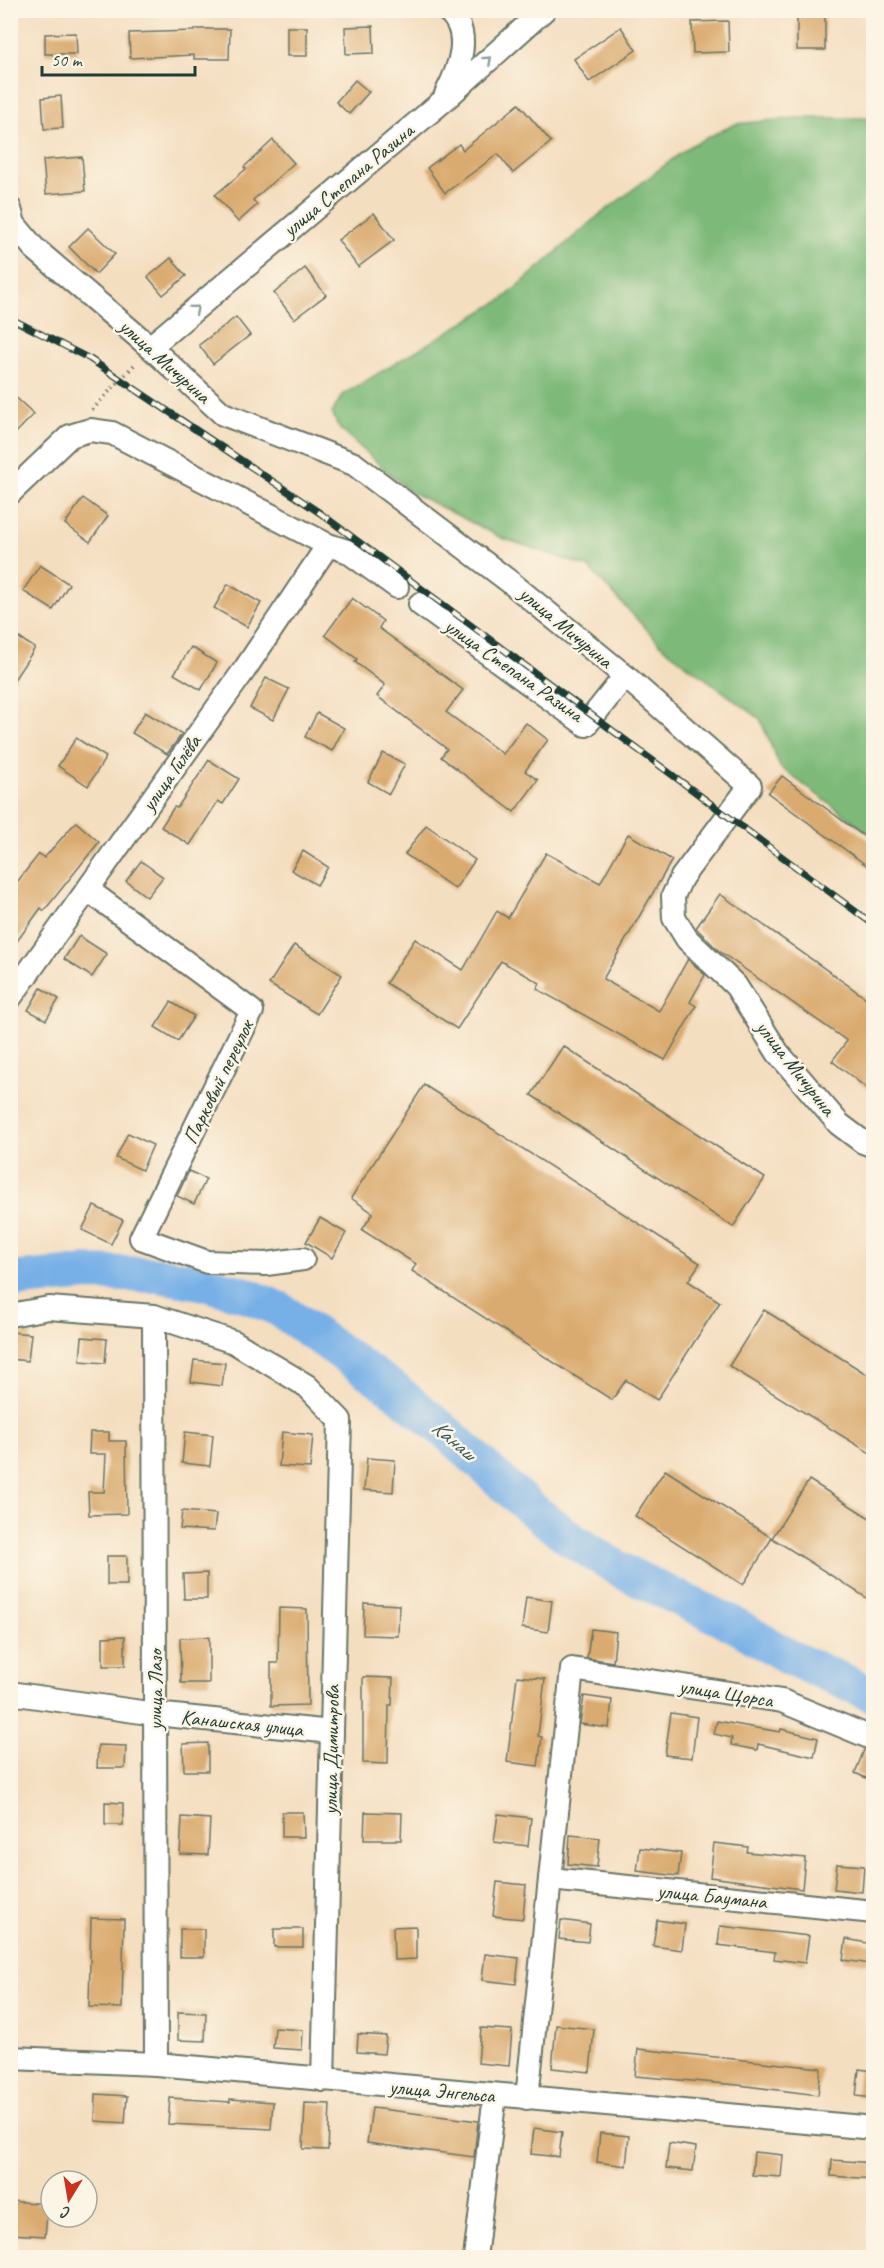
<svg xmlns="http://www.w3.org/2000/svg" width="884" height="2268" viewBox="0 0 884 2268" font-family="Caveat,sans-serif">
	<style>
		.forest { fill: #7db978; stroke: #4e7b56; stroke-width: 1.5 }
		.lines { fill: none; stroke-linecap: round; stroke-linejoin: round }
		.river { stroke: #77b0e7; stroke-width: 36 }
		.building { fill: #daab6f }
		.minor-casing { stroke: #6a7565; stroke-width: 26 }
		.path { stroke: #6a7565; stroke-width: 4; stroke-dasharray: 1.5 4.5; stroke-linecap: butt }
		.minor { stroke: #fff; stroke-width: 22 }
		.rail-casing { stroke: #1f3d34; stroke-width: 7 }
		.rail { stroke: #fcf5e5; stroke-width: 4.5; stroke-dasharray: 14; stroke-linecap: butt }
		.oneway { stroke: #8f9e9a }
		.labels { text-anchor: middle; dominant-baseline: central; stroke-width: 5; stroke-linejoin: round; paint-order: stroke }
		.street-label { font-size: 21px; fill: #1f3d34; stroke: #fcf5e5 }
		.water-label { font-size: 22px; font-style: italic; fill: #355a61; stroke: #fcf5e5 }
	</style>
	<rect width="100%" height="100%" fill="#fcf5e5"/>
	<filter id="ink" filterUnits="userSpaceOnUse"><feTurbulence type="fractalNoise" baseFrequency=".0167" numOctaves="2"/><feDisplacementMap in="SourceGraphic" scale="12" xChannelSelector="R" yChannelSelector="G"/><feConvolveMatrix kernelMatrix="1 2 1 2 8 2 1 2 1" color-interpolation-filters="sRGB"/></filter>
	<filter id="wash" filterUnits="userSpaceOnUse"><feTurbulence type="fractalNoise" baseFrequency=".008" numOctaves="4" result="noise"/><feDisplacementMap in="SourceGraphic" scale="24" xChannelSelector="R" yChannelSelector="G"/><feGaussianBlur stdDeviation="1.35" result="paint"/><feColorMatrix in="noise" values="0 0 0 0 0 0 0 0 0 0 0 0 0 0 0 0 0 1.4 0 .05"/><feComposite in="paint" operator="in"/></filter>
	<g filter="url(#wash)">
		<rect width="100%" height="100%" fill="#f4dec0"/>
		<polygon class="forest" points="796,118 873,118 873,836 780,767 760,719 664,648 588,567 502,538 409,491 339,428 332,413 342,395 503,299 593,220 690,146 735,124"/>
		<g class="lines">
			<polyline class="river" points="10,1280 89,1273 158,1275 200,1282 243,1294 279,1309 396,1391 446,1432 529,1507 572,1540 624,1572 737,1626 789,1657 874,1695"/>
		</g>
		<g id="blocks">
			<g class="building">
				<rect x="797" y="15" width="28" height="35"/>
				<polygon points="728,21 729,52 693,53 692,22"/>
				<polygon points="373,26 374,53 346,54 345,27"/>
				<rect x="287" y="27" width="20" height="29"/>
				<polygon points="621,27 636,50 589,82 574,59"/>
				<polygon points="194,29 230,29 229,59 194,59 194,55 130,58 129,33 194,31"/>
				<polygon points="76,33 77,54 45,54 45,34"/>
				<polygon points="355,80 369,92 349,114 336,102"/>
				<polygon points="61,96 63,128 44,129 42,98"/>
				<polygon points="519,104 551,142 513,173 498,154 445,193 427,168 459,144 463,150"/>
				<polygon points="273,140 294,163 253,200 257,205 238,222 215,195 246,169 244,167"/>
				<polygon points="82,157 85,191 46,194 43,160"/>
				<polygon points="374,213 394,240 358,267 338,240"/>
				<polygon points="88,228 115,254 96,274 69,247"/>
				<polygon points="171,258 186,276 163,295 148,277"/>
				<polygon points="305,268 326,295 294,319 274,293"/>
				<polygon points="236,317 250,335 213,364 199,345"/>
				<polygon points="10,392 34,414 10,439"/>
				<polygon points="83,498 108,516 90,542 65,524"/>
				<polygon points="40,565 69,584 53,610 23,591"/>
				<polygon points="228,584 261,603 247,627 214,608"/>
				<polygon points="352,598 383,621 379,628 463,690 446,712 503,754 526,723 548,740 525,771 538,780 514,812 441,757 447,749 377,696 385,685 355,662 357,659 325,635"/>
				<polygon points="10,632 35,648 10,686"/>
				<polygon points="191,647 217,663 201,690 174,674"/>
				<polygon points="266,678 289,689 273,720 250,708"/>
				<polygon points="145,712 182,734 167,754 132,733"/>
				<polygon points="317,713 344,728 332,751 305,737"/>
				<polygon points="76,738 106,757 88,786 58,766"/>
				<polygon points="383,753 405,764 389,794 368,782"/>
				<polygon points="209,760 239,779 223,804 218,801 190,845 161,827 174,807 177,808"/>
				<polygon points="782,776 873,843 873,870 768,793"/>
				<polygon points="76,822 99,842 44,911 41,908 10,951 10,891 39,854 44,858"/>
				<polygon points="426,825 475,860 455,889 405,854"/>
				<polygon points="628,834 672,860 603,979 659,1011 688,959 705,975 690,1002 696,1006 665,1060 537,989 540,983 501,961 457,1029 386,983 415,939 463,970 497,911 508,918 546,853 600,883"/>
				<polygon points="303,851 328,867 317,885 291,870"/>
				<polygon points="141,861 163,877 147,897 126,881"/>
				<polygon points="720,894 870,1001 866,1006 873,1011 873,1093 832,1061 847,1041 719,951 696,928"/>
				<polygon points="79,936 107,954 92,977 64,959"/>
				<polygon points="294,945 342,975 317,1014 269,984"/>
				<polygon points="41,988 59,999 46,1020 28,1010"/>
				<polygon points="171,1002 194,1016 178,1041 155,1027"/>
				<polygon points="563,1046 765,1178 733,1227 531,1095"/>
				<polygon points="424,1085 700,1263 688,1281 720,1302 657,1400 626,1380 612,1400 412,1271 416,1264 362,1230 373,1213 351,1198"/>
				<polygon points="128,1133 153,1145 142,1170 116,1158"/>
				<polygon points="189,1171 206,1179 194,1204 177,1196"/>
				<polygon points="94,1206 123,1220 111,1244 82,1230"/>
				<polygon points="320,1218 346,1233 332,1258 306,1242"/>
				<polygon points="764,1310 873,1378 873,1455 729,1366"/>
				<polygon points="10,1332 31,1334 28,1361 10,1359"/>
				<polygon points="82,1337 107,1339 105,1363 80,1361"/>
				<polygon points="194,1360 225,1363 222,1386 191,1382"/>
				<polygon points="90,1432 109,1432 109,1441 126,1441 127,1514 89,1515 88,1492 104,1492 106,1454 89,1454"/>
				<polygon points="185,1432 213,1435 210,1466 182,1463"/>
				<polygon points="282,1432 313,1435 310,1468 279,1466"/>
				<polygon points="367,1458 395,1460 393,1492 364,1490"/>
				<polygon points="665,1470 772,1538 743,1585 635,1516"/>
				<polygon points="809,1480 873,1520 873,1602 772,1538"/>
				<polygon points="182,1511 216,1514 214,1531 180,1529"/>
				<rect x="107" y="1556" width="20" height="29"/>
				<polygon points="207,1573 207,1599 184,1599 183,1574"/>
				<polygon points="526,1597 552,1601 548,1632 522,1628"/>
				<polygon points="364,1603 399,1605 398,1636 363,1635"/>
				<polygon points="279,1608 307,1609 308,1705 271,1706 271,1663 278,1663"/>
				<polygon points="591,1629 616,1632 613,1662 587,1658"/>
				<polygon points="125,1636 125,1666 103,1666 103,1637"/>
				<polygon points="209,1637 209,1683 181,1683 180,1638"/>
				<polygon points="517,1676 545,1679 538,1736 542,1737 538,1766 507,1762"/>
				<polygon points="363,1677 393,1678 392,1705 389,1705 388,1764 363,1763"/>
				<polygon points="584,1696 612,1700 609,1728 580,1724"/>
				<polygon points="671,1713 697,1717 692,1758 665,1755"/>
				<polygon points="717,1721 780,1732 781,1729 818,1738 814,1757 758,1744 757,1750 731,1745 732,1738 714,1734"/>
				<polygon points="208,1743 208,1771 184,1771 183,1744"/>
				<polygon points="98,1745 126,1746 125,1768 97,1768"/>
				<polygon points="864,1750 873,1752 873,1781 855,1773"/>
				<polygon points="105,1802 123,1803 123,1825 105,1825"/>
				<polygon points="282,1812 303,1812 304,1837 282,1837"/>
				<polygon points="365,1812 402,1813 401,1840 364,1840"/>
				<polygon points="498,1814 531,1818 528,1846 494,1842"/>
				<polygon points="182,1817 210,1819 208,1855 180,1854"/>
				<polygon points="570,1835 600,1838 597,1867 568,1864"/>
				<polygon points="714,1843 748,1847 747,1852 805,1858 802,1889 710,1877"/>
				<polygon points="640,1848 681,1853 678,1876 637,1871"/>
				<polygon points="837,1864 864,1866 862,1892 834,1889"/>
				<polygon points="497,1882 526,1885 523,1919 493,1916"/>
				<polygon points="91,1918 124,1919 122,2008 89,2007"/>
				<polygon points="561,1920 590,1924 588,1942 559,1939"/>
				<polygon points="657,1920 685,1924 682,1950 653,1946"/>
				<polygon points="416,1926 416,1959 394,1960 393,1927"/>
				<polygon points="720,1926 809,1936 805,1963 774,1959 775,1952 718,1945"/>
				<rect x="180" y="1929" width="24" height="28"/>
				<rect x="274" y="1929" width="29" height="18"/>
				<polygon points="846,1939 873,1944 871,1964 843,1960"/>
				<polygon points="485,1954 519,1958 516,1984 482,1980"/>
				<polygon points="178,2012 206,2013 205,2041 178,2040"/>
				<polygon points="556,2025 594,2029 590,2072 552,2068"/>
				<polygon points="275,2028 303,2030 302,2050 273,2048"/>
				<polygon points="481,2028 512,2030 509,2066 478,2063"/>
				<polygon points="358,2034 386,2036 384,2054 357,2052"/>
				<polygon points="638,2049 821,2068 818,2095 738,2085 635,2076"/>
				<polygon points="859,2069 873,2071 873,2098 856,2096"/>
				<polygon points="96,2094 127,2096 125,2123 95,2121"/>
				<polygon points="170,2098 230,2102 230,2099 273,2102 271,2129 168,2124"/>
				<polygon points="305,2103 330,2104 328,2150 303,2149"/>
				<polygon points="372,2108 478,2121 474,2157 367,2143"/>
				<polygon points="534,2128 562,2132 559,2157 531,2154"/>
				<polygon points="600,2133 629,2136 626,2166 597,2162"/>
				<polygon points="669,2143 696,2147 693,2171 666,2168"/>
				<polygon points="754,2152 783,2155 781,2177 752,2175"/>
				<polygon points="832,2160 873,2163 873,2179 831,2176"/>
				<polygon points="10,2201 48,2204 45,2236 10,2234"/>
			</g>
		</g>
	</g>
	<g filter="url(#ink)">
		<use href="#blocks" fill-opacity="0" stroke="#6a7565" stroke-width="1.5"/>
		<g class="lines">
			<g class="minor-casing">
				<g id="minor">
					<path d="M446,94C459,69 474,32 447,10"/>
					<polyline points="10,209 14,224 34,248 150,347 223,414 354,464 510,582 625,676 750,786 682,877 673,896 674,918 687,939 736,986 778,1053 839,1124 863,1142 874,1146"/>
					<polyline points="150,347 443,101 544,10"/>
					<polyline points="10,493 70,436 90,430 112,433 328,545 347,551 397,587"/>
					<polyline points="420,604 586,725 625,676"/>
					<polyline points="88,890 252,1011 141,1238 207,1262 266,1264 303,1259"/>
					<polyline points="10,998 245,669 328,545"/>
					<polyline points="10,1315 49,1308 154,1316 234,1342 307,1386 340,1420 323,2080"/>
					<polyline points="154,1316 156,2064"/>
					<polyline points="10,1693 155,1714 332,1732"/>
					<polyline points="550,1879 874,1912"/>
					<polyline points="10,2058 156,2064 874,2128"/>
					<polyline points="527,2098 572,1669 782,1701 874,1739"/>
					<polyline points="475,2258 495,2095"/>
				</g>
			</g>
			<polyline class="path" points="92,410 136,363"/>
			<use href="#minor" class="minor"/>
			<g class="rail-casing">
				<polyline id="rail" points="10,318 90,359 320,513 874,925"/>
			</g>
			<use href="#rail" class="rail"/>
		</g>
		<defs><path id="oneway-chevron" d="M-2-3.5L2.5 0L-2 3.5" fill="none" stroke-width="1.6" stroke-linecap="round" stroke-linejoin="round" transform="scale(1.5)"/></defs>
		<g class="oneway">
			<use href="#oneway-chevron" transform="translate(488 60) rotate(-42)"/>
			<use href="#oneway-chevron" transform="translate(195 309) rotate(-40)"/>
		</g>
	</g>
	<g class="labels">
		<g class="street-label">
			<text transform="translate(348 180) rotate(-40)">улица Степана Разина</text>
			<text transform="translate(165 361) rotate(42)">улица Мичурина</text>
			<text transform="translate(566 627) rotate(40)">улица Мичурина</text>
			<text transform="translate(514 670) rotate(35)">улица Степана Разина</text>
			<text transform="translate(171 773) rotate(-55)">улица Гилёва</text>
			<text transform="translate(796 1068) rotate(52)">улица Мичурина</text>
			<text transform="translate(218 1082) rotate(-64)">Парковый переулок</text>
			<text transform="translate(155 1690) rotate(-90)">улица Лазо</text>
			<text transform="translate(726 1693) rotate(9)">улица Щорса</text>
			<text transform="translate(242 1723) rotate(6)">Канашская улица</text>
			<text transform="translate(331 1750) rotate(-89)">улица Димитрова</text>
			<text transform="translate(712 1896) rotate(6)">улица Баумана</text>
			<text transform="translate(442 2091) rotate(5)">улица Энгельса</text>
		</g>
		<g class="water-label">
			<text transform="translate(454 1440) rotate(40)">Канаш</text>
		</g>
	</g>
	<rect width="884" height="2268" fill="none" stroke="#fcf5e5" stroke-width="36"/>
	<g transform="translate(69 2199) rotate(191)"><circle r="28" fill="#fcf5e5" stroke="#a4ab9e" stroke-width="1.5"/>
	<path d="M0-4.5L10 22L0 15L-10 22Z" fill="#c8321e"/>
	<text y="-9" font-size="16" font-weight="bold" text-anchor="middle" fill="#1f3d34">С</text>
	</g>
	<path d="M42 66v9h153v-9" fill="none" stroke="#1f3d34" stroke-width="3"/>
	<text x="51" y="66" font-size="18" fill="#1f3d34" stroke="#fcf5e5" stroke-width="4.5" paint-order="stroke">50 m</text>
</svg>
